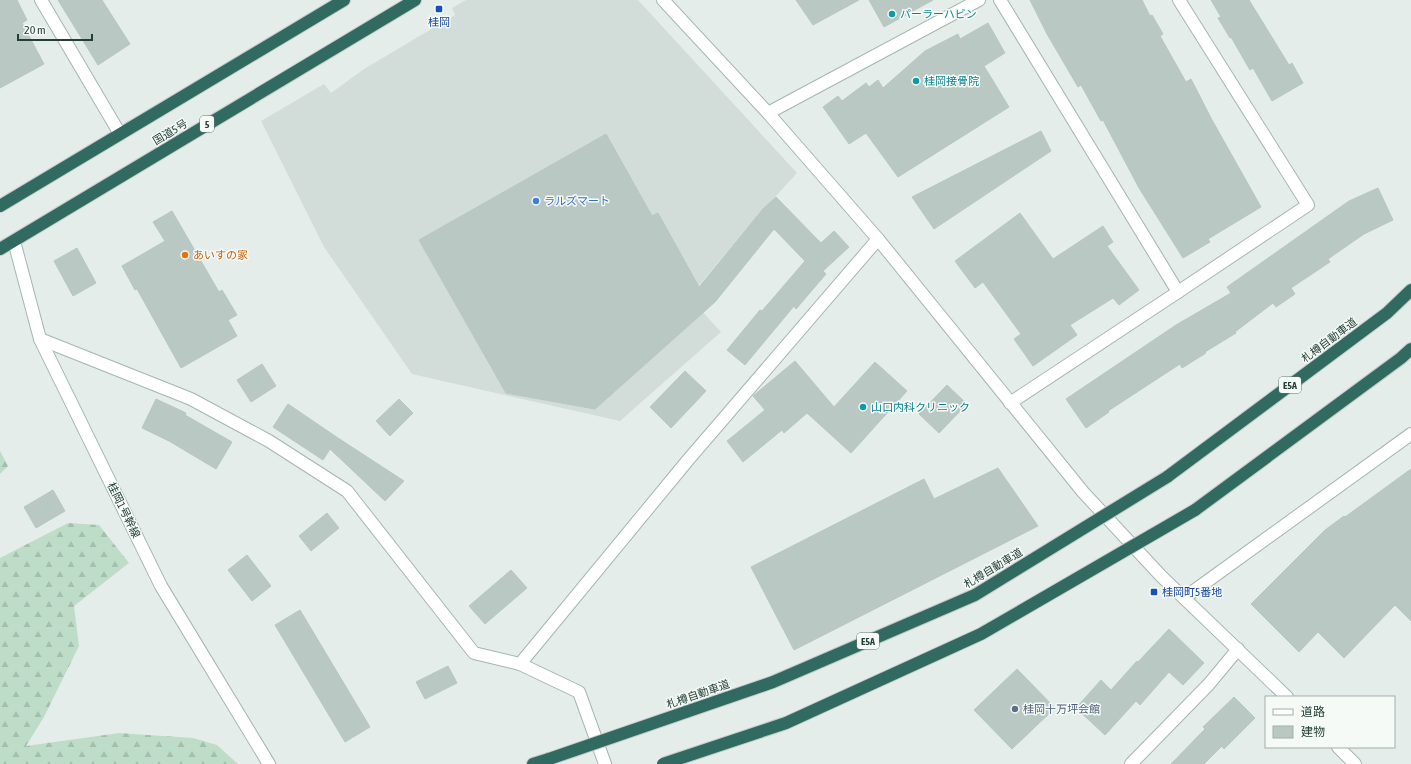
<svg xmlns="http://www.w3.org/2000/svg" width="1411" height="764" viewBox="0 0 1411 764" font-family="'Asap Condensed','Noto Sans JP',sans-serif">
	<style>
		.built { fill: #d2ddd9 }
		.forest { fill: url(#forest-firs) }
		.building { fill: #bac8c3; stroke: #b7c7c1 }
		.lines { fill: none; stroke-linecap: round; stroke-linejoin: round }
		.minor-casing { stroke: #a7b5b1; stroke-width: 14 }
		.highway-casing { stroke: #c2c9c7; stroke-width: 14 }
		.minor { stroke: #fff; stroke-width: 12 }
		.highway { stroke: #316a60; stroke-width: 12 }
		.highway-bridge-casing { stroke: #c2c9c7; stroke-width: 14; stroke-linecap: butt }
		.highway-bridge { stroke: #316a60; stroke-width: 12 }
		.transit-dot { fill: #1a4fb4; stroke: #f5faf7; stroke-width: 1.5 }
		.culture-dot { fill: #0f9aa8; stroke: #f5faf7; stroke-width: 1.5 }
		.shop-dot { fill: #3f7fe0; stroke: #f5faf7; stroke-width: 1.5 }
		.food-dot { fill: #e8710a; stroke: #f5faf7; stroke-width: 1.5 }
		.service-dot { fill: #5c6f8a; stroke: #f5faf7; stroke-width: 1.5 }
		.labels { text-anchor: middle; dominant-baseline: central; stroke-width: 3; stroke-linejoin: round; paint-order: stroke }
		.shield { fill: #f5faf7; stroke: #637771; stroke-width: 1 }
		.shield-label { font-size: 10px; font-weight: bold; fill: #243f38 }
		.culture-label { font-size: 11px; fill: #0d838f; stroke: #f5faf7; text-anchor: start }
		.transit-label { font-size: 11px; fill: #164399; stroke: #f5faf7 }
		.street-label { font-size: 11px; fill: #243f38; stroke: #f5faf7 }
		.shop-label { font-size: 11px; fill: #366cbe; stroke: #f5faf7; text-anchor: start }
		.food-label { font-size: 11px; fill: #c56008; stroke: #f5faf7; text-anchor: start }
		.service-label { font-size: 11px; fill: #4e5e75; stroke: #f5faf7; text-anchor: start }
	</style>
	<defs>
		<pattern id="forest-firs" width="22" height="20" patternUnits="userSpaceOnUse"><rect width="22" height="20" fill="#beddc8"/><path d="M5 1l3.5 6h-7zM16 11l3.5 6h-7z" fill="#a3bfad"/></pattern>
	</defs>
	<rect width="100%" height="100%" fill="#e4edea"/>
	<polygon class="built" points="466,0 638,0 797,173 746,229 689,297 721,332 620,421 412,374 324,247 261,121 324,84 331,93 364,69 455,15 452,8"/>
	<g class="forest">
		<polygon points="0,451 8,466 0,474"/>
		<polygon points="68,523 99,525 129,563 74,606 79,646 44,717 26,746 119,733 193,738 217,745 238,764 0,764 0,558"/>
	</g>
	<g class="building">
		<polygon points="0,0 17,0 27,20 22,23 44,64 0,88"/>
		<polygon points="58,0 102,0 130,44 98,65"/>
		<polygon points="796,0 859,0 813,25"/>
		<polygon points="869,0 933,0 884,27"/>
		<polygon points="1030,0 1142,0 1150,16 1152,15 1163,34 1160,36 1186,82 1191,79 1212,120 1261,207 1208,239 1210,242 1183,258 1139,188 1103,120 1101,121 1081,85 1078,87 1047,34"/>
		<polygon points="1211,0 1249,0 1289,65 1292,63 1303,83 1272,101 1253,68 1250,70 1231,37 1230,38 1218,18 1221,17"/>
		<polygon points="988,23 1005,53 984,66 1009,107 898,177 866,133 849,144 823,107 838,96 842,101 866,83 869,87 878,80 883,88 925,51 958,34 960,39"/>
		<polygon points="1041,131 1051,151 934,229 912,197"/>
		<polygon points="606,134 652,216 658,213 699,287 763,209 776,197 821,243 834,231 849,247 823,271 826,274 796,309 794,306 745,365 727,350 760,310 762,311 805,261 774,229 715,302 595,409 506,393 419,240"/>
		<polygon points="1378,188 1393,220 1364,234 1328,259 1330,262 1291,288 1295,294 1276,307 1273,303 1235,332 1236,333 1205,352 1206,353 1182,368 1180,364 1108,411 1109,412 1086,428 1066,399 1176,325 1231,293 1227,287 1349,201"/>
		<polygon points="172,211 219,292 222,290 237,315 228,320 237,336 181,368 137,289 135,290 122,266 165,241 153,222"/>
		<polygon points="1020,213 1053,259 1103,226 1113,242 1107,246 1139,290 1119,305 1113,298 1070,325 1077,335 1033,366 1014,339 1021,334 983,282 975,288 955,261"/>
		<polygon points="77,248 96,283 73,296 54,261"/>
		<polygon points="795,361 834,407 875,362 907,391 851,453 807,413 784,433 782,430 743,462 727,441 765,410 753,396"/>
		<polygon points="262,364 276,386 251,402 237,380"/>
		<polygon points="685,371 706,391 671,428 650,407"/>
		<polygon points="947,385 967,404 939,433 919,414"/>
		<polygon points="156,399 186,413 185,415 232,442 216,469 169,441 142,428"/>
		<polygon points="399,399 413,413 390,436 376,421"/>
		<polygon points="288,404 338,438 404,481 385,501 330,449 323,460 273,427"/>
		<polygon points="998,468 1038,526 794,650 751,567 924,479 934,499"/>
		<polygon points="1411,469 1411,621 1395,605 1344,658 1318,632 1299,652 1251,604 1325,530 1344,516 1345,517"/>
		<polygon points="53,490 65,511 36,528 24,507"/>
		<polygon points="327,513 339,528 311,551 299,536"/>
		<polygon points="247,555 271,586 252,601 228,570"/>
		<polygon points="511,570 527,588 485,624 469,606"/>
		<polygon points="300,610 370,727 345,742 275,625"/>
		<polygon points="1169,629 1204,663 1183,685 1169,672 1140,705 1136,701 1105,735 1076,708 1101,680 1111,690 1137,661 1138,662"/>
		<polygon points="448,666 457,683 425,699 416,682"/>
		<polygon points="1017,669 1055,708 1012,749 974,710"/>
		<polygon points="1234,697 1255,718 1224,749 1222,746 1204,764 1171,764 1205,729 1203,727"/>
	</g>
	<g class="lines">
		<g class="minor-casing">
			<g id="minor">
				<polyline points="41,0 120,134"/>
				<polyline points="663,0 768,113 878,239 1083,492 1161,576 1287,697"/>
				<polyline points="1000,0 1178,292"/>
				<polyline points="768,113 979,0"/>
				<polyline points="14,241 40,339 161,586 269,764"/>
				<polyline points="40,339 191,399 269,441 347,491 474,653 520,664 579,692 605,764"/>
				<polyline points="1010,403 1178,292 1308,205 1179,0"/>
				<polyline points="1184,598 1411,434"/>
				<polyline points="520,664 688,460 878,239"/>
				<polyline points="1338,747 1355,764"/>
				<polyline points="1131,764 1209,684 1238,649"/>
			</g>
		</g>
		<g class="highway-casing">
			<g id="highway">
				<polyline points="0,206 344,0"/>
				<polyline points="0,249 415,0"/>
				<polyline points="1167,477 1387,313 1411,290"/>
				<polyline points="1195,510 1401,358 1411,349"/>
				<polyline points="533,764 549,759"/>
			</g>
		</g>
		<use href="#minor" class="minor"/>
		<use href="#highway" class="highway"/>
		<g class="highway-bridge-casing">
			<g id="highway-bridge">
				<polyline points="549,759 773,682 975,595 1167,477"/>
				<polyline points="663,764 786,723 981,634 1195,510"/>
			</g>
		</g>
		<use href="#highway-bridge" class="highway-bridge"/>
	</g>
	<g class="transit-dot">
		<rect x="435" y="5" width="8" height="8" rx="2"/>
		<rect x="1150" y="588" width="8" height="8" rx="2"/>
	</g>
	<g class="culture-dot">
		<circle cx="892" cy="14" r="4"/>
		<circle cx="916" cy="81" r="4"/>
		<circle cx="863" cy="407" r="4"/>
	</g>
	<circle class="shop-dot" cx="536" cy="201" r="4"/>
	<circle class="food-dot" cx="185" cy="255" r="4"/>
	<circle class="service-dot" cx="1015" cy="709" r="4"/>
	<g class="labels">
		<g class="shield">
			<rect x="200" y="116" width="14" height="16" rx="3"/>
			<rect x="1279" y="377" width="22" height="16" rx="3"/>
			<rect x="857" y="633" width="22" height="16" rx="3"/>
		</g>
		<g class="shield-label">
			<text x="207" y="124">5</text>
			<text x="1290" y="385">E5A</text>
			<text x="868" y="641">E5A</text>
		</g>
		<g class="culture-label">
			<text x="900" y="14">パーラーハビン</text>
			<text x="924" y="81">桂岡接骨院</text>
			<text x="871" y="407">山口内科クリニック</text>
		</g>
		<g class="transit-label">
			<text x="439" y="22">桂岡</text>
			<text x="1162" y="592" text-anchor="start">桂岡町5番地</text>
		</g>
		<g class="street-label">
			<text transform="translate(170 132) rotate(-31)">国道5号</text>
			<text transform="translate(1329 340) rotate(-37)">札樽自動車道</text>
			<text transform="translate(124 510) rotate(64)">桂岡1号幹線</text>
			<text transform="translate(993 568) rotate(-31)">札樽自動車道</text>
			<text transform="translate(698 694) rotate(-19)">札樽自動車道</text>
		</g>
		<g class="shop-label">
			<text x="544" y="201">ラルズマート</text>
		</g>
		<g class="food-label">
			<text x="193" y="255">あいすの家</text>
		</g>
		<g class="service-label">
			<text x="1023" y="709">桂岡十万坪会館</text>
		</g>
	</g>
	<rect x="1265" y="696" width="130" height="52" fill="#f5faf7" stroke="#a1afab"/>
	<rect x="1273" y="709" width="20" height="6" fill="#ffffff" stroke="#a1afab"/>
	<text x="1301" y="716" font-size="12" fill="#243f38">道路</text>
	<rect x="1273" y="726" width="20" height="12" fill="#bac8c3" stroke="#a1afab"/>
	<text x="1301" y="736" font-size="12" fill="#243f38">建物</text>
	<path d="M18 34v6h74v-6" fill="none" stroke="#243f38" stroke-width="2"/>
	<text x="24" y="34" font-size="12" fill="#243f38" stroke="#f5faf7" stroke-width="3" paint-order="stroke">20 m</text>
</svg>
